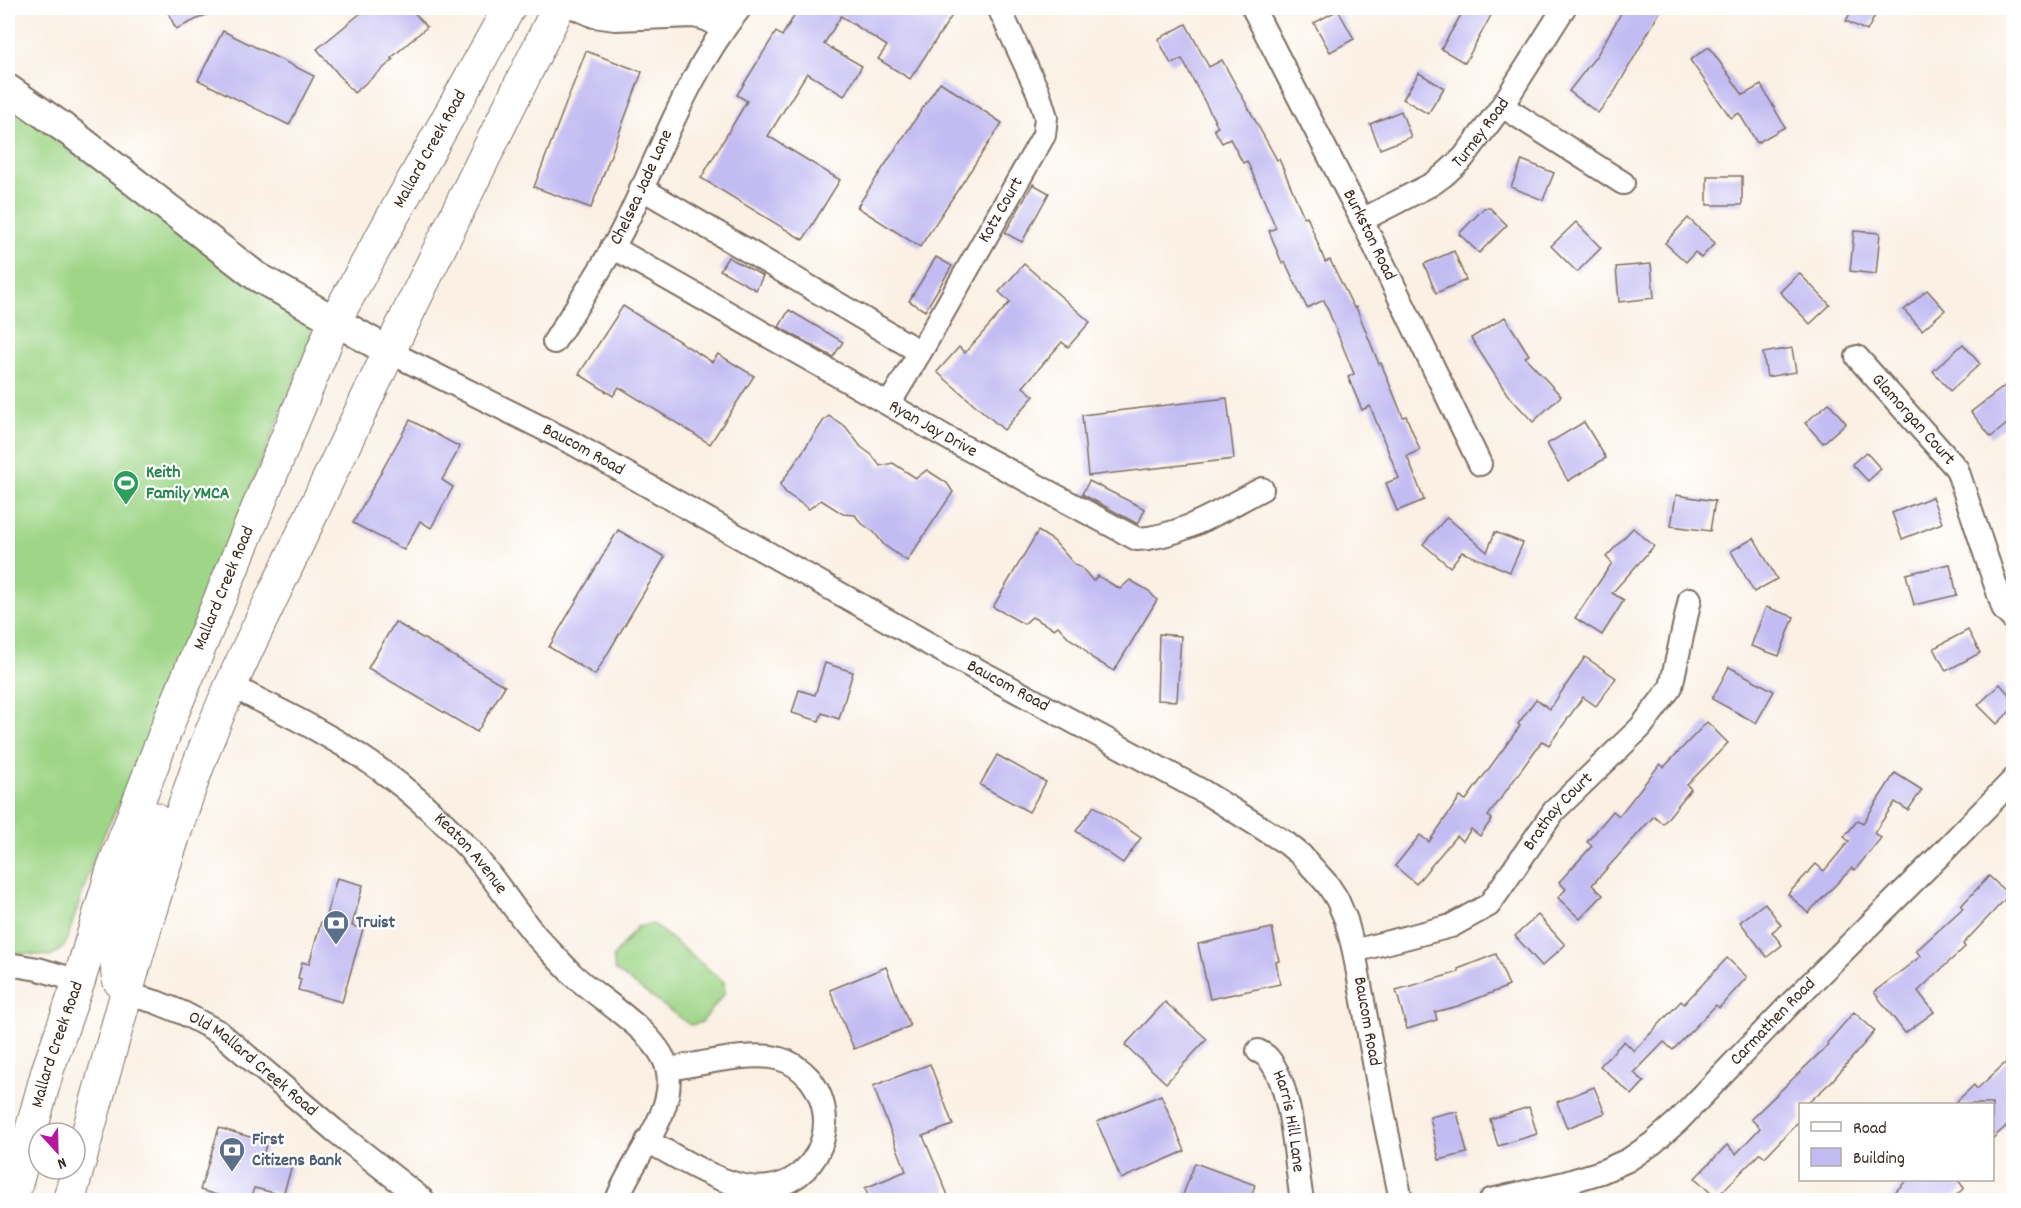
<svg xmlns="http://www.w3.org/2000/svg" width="2021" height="1208" viewBox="0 0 2021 1208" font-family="Dekko,sans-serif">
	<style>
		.pitch { fill: #9ed586; stroke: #6c8052; stroke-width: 1.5 }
		.building { fill: #c3bcf2 }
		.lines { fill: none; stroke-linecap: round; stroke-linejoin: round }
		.minor-casing { stroke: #7e6f63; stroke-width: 26 }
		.tertiary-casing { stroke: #7e6f63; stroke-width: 32 }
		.secondary-casing { stroke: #7e6f63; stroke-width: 34 }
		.minor { stroke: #fff; stroke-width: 22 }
		.tertiary { stroke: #fff; stroke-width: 28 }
		.secondary { stroke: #fff; stroke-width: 32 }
		.labels { text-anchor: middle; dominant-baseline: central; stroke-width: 4.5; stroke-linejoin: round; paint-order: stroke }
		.street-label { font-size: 18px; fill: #3b2a1e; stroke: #fff }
		.leisure-label { font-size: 18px; font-weight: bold; fill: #27864d; stroke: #fff; text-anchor: start }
		.service-label { font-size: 18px; font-weight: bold; fill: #4e5e75; stroke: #fff; text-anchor: start }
	</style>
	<rect width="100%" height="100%" fill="#fff"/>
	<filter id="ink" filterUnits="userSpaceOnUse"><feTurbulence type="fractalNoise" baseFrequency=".0167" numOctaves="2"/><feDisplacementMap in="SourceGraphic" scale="12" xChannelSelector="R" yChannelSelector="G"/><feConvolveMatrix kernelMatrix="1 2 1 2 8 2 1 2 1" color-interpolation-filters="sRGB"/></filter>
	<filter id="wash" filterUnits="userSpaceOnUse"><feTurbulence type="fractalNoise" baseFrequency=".008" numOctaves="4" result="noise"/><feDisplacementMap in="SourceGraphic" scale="24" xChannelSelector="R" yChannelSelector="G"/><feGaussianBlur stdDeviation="1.35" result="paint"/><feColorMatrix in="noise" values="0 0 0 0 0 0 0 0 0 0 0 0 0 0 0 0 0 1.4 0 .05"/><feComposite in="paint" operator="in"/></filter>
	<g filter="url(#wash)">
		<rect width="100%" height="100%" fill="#faf0e3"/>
		<g class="pitch">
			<path d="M8,101L309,318C318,339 298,360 294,381L135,771L97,849L65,945L55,954L49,956L8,952Z"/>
			<polygon points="653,924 724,982 724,994 702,1022 690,1025 615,970 613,957 637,927"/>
		</g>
		<g id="blocks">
			<g class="building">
				<polygon points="166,8 221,8 176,29"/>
				<polygon points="367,8 410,8 427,27 391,58 393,60 354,93 317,49"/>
				<polygon points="799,8 957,8 910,79 878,59 887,46 841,16 824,44 862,66 844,96 807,73 768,136 840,180 803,240 701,178 747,101 737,95 776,32 782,36"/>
				<polygon points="1465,8 1495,8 1465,63 1441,49"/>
				<polygon points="1624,8 1662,8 1615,91 1598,113 1569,91 1597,55"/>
				<polygon points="1853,8 1879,8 1867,31 1846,21"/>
				<polygon points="1338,10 1354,39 1330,52 1314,23"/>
				<polygon points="1186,24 1209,67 1222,60 1277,160 1279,159 1304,217 1307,216 1325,262 1330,260 1354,308 1356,307 1379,364 1381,363 1403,417 1406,416 1420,450 1407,456 1424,500 1397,511 1386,483 1399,478 1370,406 1362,410 1348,377 1354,374 1324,300 1307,308 1285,262 1282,263 1269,231 1276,228 1247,161 1243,163 1230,139 1222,143 1214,129 1218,127 1182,59 1171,64 1158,39"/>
				<polygon points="223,31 314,76 289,125 198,80"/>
				<polygon points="1709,47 1743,95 1761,85 1785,127 1757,143 1739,113 1731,118 1690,60"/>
				<polygon points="586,51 642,72 591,208 534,187"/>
				<polygon points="1419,73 1444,88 1428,114 1403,99"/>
				<polygon points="940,82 1002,123 920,247 857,207"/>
				<polygon points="1401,111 1411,137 1380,149 1370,124"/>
				<polygon points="1522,160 1554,173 1543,200 1511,187"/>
				<rect x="1707" y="176" width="35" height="29"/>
				<polygon points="1033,184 1049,193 1022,242 1005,233"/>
				<polygon points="1484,208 1490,208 1507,225 1479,253 1459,234"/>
				<polygon points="1688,218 1715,243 1701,258 1695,252 1686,262 1665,243"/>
				<polygon points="1576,222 1601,248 1577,272 1551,246"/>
				<polygon points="1854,231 1880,233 1876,274 1850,271"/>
				<polygon points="1454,251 1466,280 1436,293 1424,264"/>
				<polygon points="728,257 763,276 756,290 720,270"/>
				<polygon points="936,257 952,266 925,311 909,301"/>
				<polygon points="1024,264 1090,322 1068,347 1062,342 1023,387 1034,396 1004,430 937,372 959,347 965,353 1010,302 999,292"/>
				<polygon points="1651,264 1654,298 1619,302 1616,267"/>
				<polygon points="1799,273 1830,305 1810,324 1780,292"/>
				<polygon points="1927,290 1945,310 1922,330 1904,310"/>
				<polygon points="623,306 712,362 718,354 754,376 710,444 619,387 613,396 579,374"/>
				<polygon points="789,310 843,342 833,357 779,327"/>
				<polygon points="1505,317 1529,355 1525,357 1561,396 1533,422 1507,394 1471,338"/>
				<polygon points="1963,344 1980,364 1950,391 1933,371"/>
				<polygon points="1792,348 1796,372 1767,377 1763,353"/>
				<polygon points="2006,385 2013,394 2013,419 1991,437 1971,412"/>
				<polygon points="1227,398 1234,459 1088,476 1082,415"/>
				<polygon points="1829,403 1846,423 1823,443 1805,423"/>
				<polygon points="829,416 846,427 861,447 872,455 880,466 893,463 916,478 927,470 947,483 953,492 907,561 884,545 874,532 861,523 855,515 843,514 821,500 809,509 786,493 780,485 824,420"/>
				<polygon points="410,420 460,447 442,480 453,487 431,528 420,521 404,550 353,523"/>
				<polygon points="1584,422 1606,458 1568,481 1547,444"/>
				<polygon points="1866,452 1881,469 1868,481 1852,464"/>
				<polygon points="1089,481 1145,509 1138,524 1082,494"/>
				<polygon points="1676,495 1715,501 1710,531 1671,526"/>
				<polygon points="1932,497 1942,523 1902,539 1892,513"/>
				<polygon points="1447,517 1487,552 1495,532 1523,543 1510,572 1462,552 1450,567 1423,544"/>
				<polygon points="1633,528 1654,546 1612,593 1624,600 1602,635 1575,618 1612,563 1606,557"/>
				<polygon points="618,530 665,557 595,675 549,647"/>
				<polygon points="1038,531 1054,541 1075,565 1082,568 1093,581 1098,576 1120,589 1130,580 1149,591 1157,600 1114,671 1092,658 1080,645 1070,639 1058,626 1054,629 1032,617 1024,624 993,607"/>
				<polygon points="1754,538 1777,579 1754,592 1731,551"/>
				<polygon points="1950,564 1957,595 1914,605 1906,574"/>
				<polygon points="1766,607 1794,617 1779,656 1751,646"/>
				<polygon points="395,622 505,686 477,732 368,668"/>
				<polygon points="1968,630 1980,653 1946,671 1934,648"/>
				<polygon points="1159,634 1181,636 1177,701 1157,700"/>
				<polygon points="1585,657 1616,678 1596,706 1583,697 1549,745 1542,741 1488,816 1492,819 1480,836 1471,829 1463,841 1456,836 1416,884 1395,866 1420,835 1429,842 1460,797 1466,800 1520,726 1518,724 1536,699 1550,709"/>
				<polygon points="825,663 853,672 839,719 822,713 819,721 792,713 799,690 815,695"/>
				<polygon points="1729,667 1774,691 1756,723 1712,699"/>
				<polygon points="2000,684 2013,699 2013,708 1997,724 1978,705"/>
				<polygon points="1707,722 1728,743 1687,785 1691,789 1663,824 1654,816 1592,885 1603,895 1580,919 1558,898 1566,889 1559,882 1592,846 1587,842 1613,811 1619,816 1660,764 1664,767"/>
				<polygon points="997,755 1046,782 1029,812 980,785"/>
				<polygon points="1895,773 1922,790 1908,810 1895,802 1874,833 1881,838 1855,870 1852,868 1808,913 1788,894 1816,864 1824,871 1849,841 1844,837 1858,820 1863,823"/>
				<polygon points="1094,806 1141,838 1123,863 1076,831"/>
				<polygon points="1989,876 2009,895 1963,944 1965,947 1918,991 1934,1012 1905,1033 1874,992 1921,956 1916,951 1963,908 1961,906"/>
				<polygon points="337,878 363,885 352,926 363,929 342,1002 298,990 301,979 298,978 302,962 309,964 321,922 324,922"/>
				<polygon points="1765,903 1781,925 1772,932 1782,945 1767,957 1740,922"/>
				<polygon points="1538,915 1565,945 1542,966 1515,936"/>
				<polygon points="1272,928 1279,961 1276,962 1280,984 1210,999 1198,944"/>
				<polygon points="1496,954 1509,986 1458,1006 1435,1012 1437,1020 1407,1029 1396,990 1459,972 1458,969"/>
				<polygon points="1727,958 1747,977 1719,1008 1716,1005 1673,1050 1664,1042 1634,1073 1644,1082 1632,1095 1600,1066 1624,1041 1634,1051 1681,1001 1684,1004"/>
				<polygon points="886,967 910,1026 854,1049 830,990"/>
				<polygon points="1165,1002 1207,1039 1166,1083 1125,1045"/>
				<polygon points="1854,1012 1875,1031 1832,1081 1807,1104 1800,1104 1800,1120 1765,1157 1760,1153 1716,1198 1695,1178 1727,1145 1736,1154 1760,1128 1751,1119 1828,1045 1827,1043"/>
				<polygon points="2013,1056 2013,1120 1992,1139 1992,1104 1954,1104 1974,1085 1977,1089"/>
				<polygon points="930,1064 953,1125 923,1136 950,1200 870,1200 865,1188 906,1171 873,1086"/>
				<polygon points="1594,1087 1605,1113 1567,1128 1557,1102"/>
				<polygon points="1161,1095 1185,1151 1121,1179 1097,1122"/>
				<polygon points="1529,1107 1537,1134 1498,1146 1490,1119"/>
				<polygon points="1451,1112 1457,1112 1467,1153 1439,1160 1430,1117"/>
				<polygon points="219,1128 267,1142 262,1158 292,1166 283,1195 254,1188 250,1200 234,1200 200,1190"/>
				<polygon points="1195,1163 1255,1185 1250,1200 1181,1200"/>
				<polygon points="1908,1179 1957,1179 1964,1188 1951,1200 1887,1200"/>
			</g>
		</g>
	</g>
	<g filter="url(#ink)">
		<use href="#blocks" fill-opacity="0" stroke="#7e6f63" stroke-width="1.5"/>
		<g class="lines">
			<g class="minor-casing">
				<g id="minor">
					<polyline points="576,8 594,16 615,19 694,16 706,19 723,28"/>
					<path id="s1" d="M1253,8L1362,220L1480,464"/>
					<polyline points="1502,106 1623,183"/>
					<polyline points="641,188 920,352"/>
					<path id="s2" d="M1362,220L1432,184L1443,176L1463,158L1502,106L1564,8"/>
					<path id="s3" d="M612,247L953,441L1137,539C1182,537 1223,509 1262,489"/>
					<path id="s4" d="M554,342C577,305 603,268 623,229C660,155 687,73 740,8"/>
					<path id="s5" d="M388,351L574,444L931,645L1204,792L1286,843L1301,855L1328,885L1337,899L1346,920L1354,951L1383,1112L1401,1200"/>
					<path id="s6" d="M1857,357L1957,469L2004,610L2014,620"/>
					<path id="s7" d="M889,404L925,344L1044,135L1046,117L1038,92L999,8"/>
					<path id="s8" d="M232,686C260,701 289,714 317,730C372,760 425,801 467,847C493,875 512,908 537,937C548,949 560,961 571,973C599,1000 662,1034 668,1072C675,1115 631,1160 617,1200"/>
					<path id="s9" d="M1354,951L1451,926L1489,905L1554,811L1641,727L1671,687L1690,599"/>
					<polyline points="8,964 38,969 79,981"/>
					<path id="s10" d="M127,994L156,1002L183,1013L219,1032L334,1130L423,1200"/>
					<path id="s11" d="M1258,1051C1262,1053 1267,1056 1269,1059C1293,1088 1295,1163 1302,1200"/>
					<path d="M647,1141C678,1157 715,1182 750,1187C811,1195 847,1127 810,1079C802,1070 792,1062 780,1059C753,1050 697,1065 668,1069"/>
					<path id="s12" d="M1491,1200L1565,1183L1601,1172L1628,1160L1653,1143L1679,1120L1794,1000L1939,856L2014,779"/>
				</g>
			</g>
			<g class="tertiary-casing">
				<polyline id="tertiary" points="8,89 74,135 256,276 388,351"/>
			</g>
			<g class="secondary-casing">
				<g id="secondary">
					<path d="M119,981C107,948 142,853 154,818"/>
					<path id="s13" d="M12,1200L48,1069L79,981L113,868L171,717L325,345L334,322L509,8"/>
					<path d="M69,1200C109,1059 145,915 194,777C225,689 269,606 308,522C389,349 474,178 558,8"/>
				</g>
			</g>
			<use href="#minor" class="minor"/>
			<use href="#tertiary" class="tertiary"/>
			<use href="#secondary" class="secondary"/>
		</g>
	</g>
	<defs>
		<g id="stadium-pin" transform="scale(1.35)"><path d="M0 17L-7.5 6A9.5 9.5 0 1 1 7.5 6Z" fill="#2e9e5b" stroke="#fff"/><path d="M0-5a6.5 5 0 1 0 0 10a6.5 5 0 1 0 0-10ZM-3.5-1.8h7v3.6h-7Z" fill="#fff"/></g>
		<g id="bank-pin" transform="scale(1.35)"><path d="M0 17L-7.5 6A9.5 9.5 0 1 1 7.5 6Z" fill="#5c6f8a" stroke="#fff"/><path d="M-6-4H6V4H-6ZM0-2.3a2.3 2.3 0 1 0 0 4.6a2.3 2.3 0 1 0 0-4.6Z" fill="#fff"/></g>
	</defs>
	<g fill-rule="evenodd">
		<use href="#stadium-pin" x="126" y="483"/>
		<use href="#bank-pin" x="336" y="923"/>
		<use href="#bank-pin" x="232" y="1150"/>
	</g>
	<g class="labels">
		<g class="street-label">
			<text stroke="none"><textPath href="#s2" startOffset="150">Turney Road</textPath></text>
			<text stroke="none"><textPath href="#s13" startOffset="1134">Mallard Creek Road</textPath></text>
			<text stroke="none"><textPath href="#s4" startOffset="178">Chelsea Jade Lane</textPath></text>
			<text stroke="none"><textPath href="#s7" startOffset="224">Kotz Court</textPath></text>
			<text stroke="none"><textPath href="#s1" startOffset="255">Burkston Road</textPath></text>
			<text stroke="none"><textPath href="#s6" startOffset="84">Glamorgan Court</textPath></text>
			<text stroke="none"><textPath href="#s3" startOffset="369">Ryan Jay Drive</textPath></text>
			<text stroke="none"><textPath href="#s5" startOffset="219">Baucom Road</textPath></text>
			<text stroke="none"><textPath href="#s13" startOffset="648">Mallard Creek Road</textPath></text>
			<text stroke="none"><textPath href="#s5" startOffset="705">Baucom Road</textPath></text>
			<text stroke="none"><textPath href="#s9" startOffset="260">Brathay Court</textPath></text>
			<text stroke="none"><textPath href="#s8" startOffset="294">Keaton Avenue</textPath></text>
			<text stroke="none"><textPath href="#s5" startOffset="1227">Baucom Road</textPath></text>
			<text stroke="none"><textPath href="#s12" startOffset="344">Carmathen Road</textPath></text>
			<text stroke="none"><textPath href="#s13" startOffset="162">Mallard Creek Road</textPath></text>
			<text stroke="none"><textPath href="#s10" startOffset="146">Old Mallard Creek Road</textPath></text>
			<text stroke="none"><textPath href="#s11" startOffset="80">Harris Hill Lane</textPath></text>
		</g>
		<g class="leisure-label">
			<text x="146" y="473">Keith<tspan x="146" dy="21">Family YMCA</tspan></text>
		</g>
		<g class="service-label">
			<text x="356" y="923">Truist</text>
			<text x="252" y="1140">First<tspan x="252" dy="21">Citizens Bank</tspan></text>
		</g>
	</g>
	<rect width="2021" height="1208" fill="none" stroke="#fff" stroke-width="30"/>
	<rect x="1799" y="1103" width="195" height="78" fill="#ffffff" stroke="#b1aaa5" stroke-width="1.5"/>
	<rect x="1811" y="1122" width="30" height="9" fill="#ffffff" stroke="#b1aaa5" stroke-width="1.5"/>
	<text x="1853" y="1133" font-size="18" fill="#3b2a1e">Road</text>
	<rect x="1811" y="1148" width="30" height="18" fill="#c3bcf2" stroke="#b1aaa5" stroke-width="1.5"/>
	<text x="1853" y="1163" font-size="18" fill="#3b2a1e">Building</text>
	<g transform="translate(57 1151) rotate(158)"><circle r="28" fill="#ffffff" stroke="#b1aaa5" stroke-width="1.5"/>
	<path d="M0-4.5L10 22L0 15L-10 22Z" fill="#b5179e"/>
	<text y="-9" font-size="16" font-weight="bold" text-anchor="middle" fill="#3b2a1e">N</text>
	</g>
</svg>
